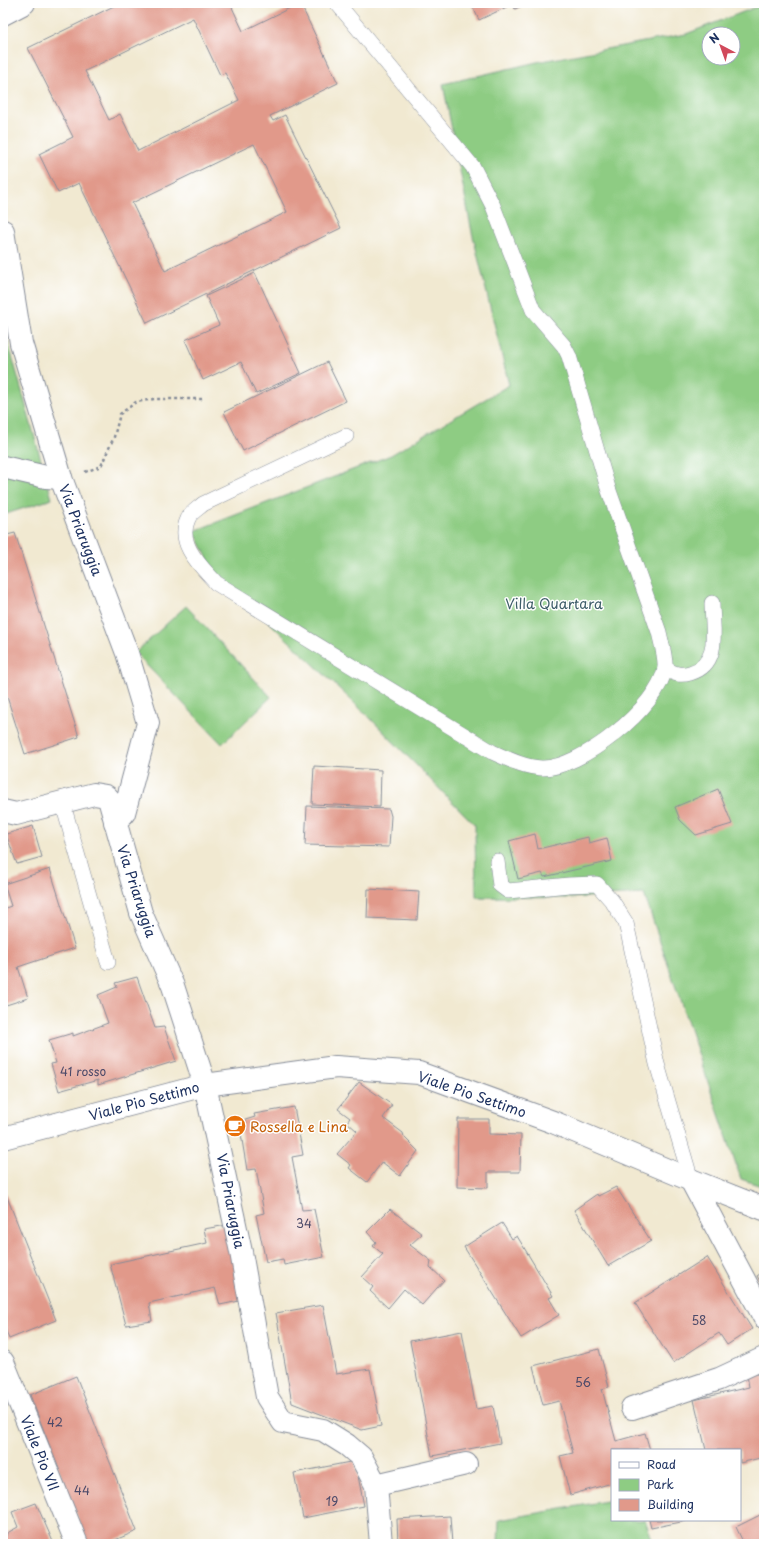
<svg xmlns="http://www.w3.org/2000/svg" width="767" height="1547" viewBox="0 0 767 1547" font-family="'Playpen Sans',sans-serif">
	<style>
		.green { fill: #8ecc83; stroke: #547e70; fill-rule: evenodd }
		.building { fill: #e1998a; fill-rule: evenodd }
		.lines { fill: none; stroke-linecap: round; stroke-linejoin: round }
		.service-casing { stroke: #868c98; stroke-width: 16 }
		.pedestrian-casing { stroke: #868c98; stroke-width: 24 }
		.minor-casing { stroke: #868c98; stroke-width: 24 }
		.tertiary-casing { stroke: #868c98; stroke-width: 24 }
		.path { stroke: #868c98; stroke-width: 2.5; stroke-dasharray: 3 3; stroke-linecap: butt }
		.service { stroke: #fff; stroke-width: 15 }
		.pedestrian { stroke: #fff; stroke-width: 22 }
		.minor { stroke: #fff; stroke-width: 22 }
		.tertiary { stroke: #fff; stroke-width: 22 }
		.labels { text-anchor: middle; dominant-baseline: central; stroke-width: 3; stroke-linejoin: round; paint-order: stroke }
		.number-label { font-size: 12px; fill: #4c4a69 }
		.street-label { font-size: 14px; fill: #1b2f5e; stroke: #fff }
		.park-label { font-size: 14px; fill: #3e5e69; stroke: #fff }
		.food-label { font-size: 14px; fill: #c56008; stroke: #fff; text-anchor: start }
	</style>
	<rect width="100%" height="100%" fill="#fff"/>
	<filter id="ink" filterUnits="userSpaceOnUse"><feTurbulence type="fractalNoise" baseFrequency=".025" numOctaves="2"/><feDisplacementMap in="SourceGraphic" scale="8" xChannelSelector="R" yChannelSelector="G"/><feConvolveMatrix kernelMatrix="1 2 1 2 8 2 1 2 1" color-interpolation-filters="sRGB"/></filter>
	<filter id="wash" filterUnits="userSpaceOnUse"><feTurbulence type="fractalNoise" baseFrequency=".012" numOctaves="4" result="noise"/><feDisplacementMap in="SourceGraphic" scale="16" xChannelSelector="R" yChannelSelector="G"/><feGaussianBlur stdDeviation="0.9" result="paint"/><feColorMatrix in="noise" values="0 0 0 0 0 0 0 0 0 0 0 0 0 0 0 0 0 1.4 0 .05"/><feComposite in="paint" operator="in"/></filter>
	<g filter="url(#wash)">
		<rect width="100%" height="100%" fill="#f1e9d1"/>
		<g class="green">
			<path d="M764,4V1187L741,1179L644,894L570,898L476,897L475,825L368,716L213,569L194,531L391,455L509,385L472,232L443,84L537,62L686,34ZM709,34H733V58H709Z"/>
			<polygon points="3,311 7,338 52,499 3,515"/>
			<polygon points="186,606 271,697 222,744 135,653"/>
			<polygon points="612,1500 612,1520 645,1520 654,1544 498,1544 499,1520"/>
		</g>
		<g id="blocks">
			<g class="building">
				<path d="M120,3H230L243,31L300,3L338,83L270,116L273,121L285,115L341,228L147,323L79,183L58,193L39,154L73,137L28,48ZM193,18L220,75L225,73L239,100L138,151L120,114L109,120L85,71ZM254,144L287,212L165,271L132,203Z"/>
				<polygon points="471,3 529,3 515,9 513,4 479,20"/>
				<polygon points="255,273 301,373 256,394 241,362 203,380 185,340 219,325 206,296"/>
				<polygon points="327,362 346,401 243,451 224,412"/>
				<polygon points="15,533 79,737 25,754 3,684 3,536"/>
				<polygon points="314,766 381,770 380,807 312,804"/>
				<polygon points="718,789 732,824 696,835 680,820 675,807"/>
				<polygon points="307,806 389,809 391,816 389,847 305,845"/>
				<polygon points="33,826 42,857 17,864 6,834"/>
				<polygon points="535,834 538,849 588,837 589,843 607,838 612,861 544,877 542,873 518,879 509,841"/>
				<polygon points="50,869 75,948 18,967 28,998 3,1006 3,909 11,906 4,884"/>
				<polygon points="368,889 419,892 417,920 367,918"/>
				<polygon points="137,977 155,1028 164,1027 176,1061 98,1085 98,1080 59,1091 51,1064 56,1063 49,1040 73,1033 73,1036 108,1023 98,995 117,987 115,983"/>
				<polygon points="359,1082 392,1105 383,1118 403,1133 404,1137 418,1151 400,1176 382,1162 367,1182 349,1168 351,1165 337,1154 357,1131 347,1122 350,1118 338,1109"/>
				<polygon points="294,1107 303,1155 292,1157 302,1210 314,1209 324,1257 284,1265 283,1259 266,1262 256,1215 264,1213 256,1169 247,1170 239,1122 255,1117 254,1114"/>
				<polygon points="458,1119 489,1119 489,1134 521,1135 520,1172 488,1172 488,1188 457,1187"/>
				<polygon points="3,1187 56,1320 9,1339 3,1323"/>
				<polygon points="616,1187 651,1241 608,1266 574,1210 597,1194 598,1196"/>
				<polygon points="390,1209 422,1234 410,1245 431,1261 430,1267 444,1280 422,1305 404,1289 388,1308 370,1291 373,1287 362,1277 383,1254 373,1246 376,1242 367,1232"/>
				<polygon points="502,1223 512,1239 517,1236 553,1296 549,1298 559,1315 521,1338 464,1247"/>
				<polygon points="227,1225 244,1300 220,1305 215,1288 149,1303 152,1321 126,1325 110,1264 207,1243 204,1229"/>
				<polygon points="707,1257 752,1329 727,1345 719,1333 673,1363 635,1303"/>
				<polygon points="764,1271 764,1287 757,1276"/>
				<polygon points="323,1305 336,1374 370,1369 381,1426 362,1430 292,1403 276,1313"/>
				<polygon points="462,1331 476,1409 493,1406 500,1443 432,1456 410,1341"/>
				<polygon points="599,1349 609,1387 602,1389 616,1441 645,1433 650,1450 612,1450 612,1483 570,1495 560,1456 573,1453 559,1401 543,1405 533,1366"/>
				<polygon points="764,1371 764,1457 740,1463 740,1450 706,1450 694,1400 749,1387 747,1375"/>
				<polygon points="76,1376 137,1531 105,1544 88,1544 30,1395"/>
				<polygon points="355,1461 364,1506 303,1518 294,1473"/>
				<polygon points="36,1503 54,1544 3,1544 7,1533 18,1527 12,1512"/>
				<polygon points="764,1513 764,1544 744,1544 736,1527"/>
				<polygon points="450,1516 452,1544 398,1544 397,1519"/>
				<polygon points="649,1520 686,1520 686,1521 651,1528"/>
			</g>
		</g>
	</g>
	<g filter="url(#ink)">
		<use href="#blocks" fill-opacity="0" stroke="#868c98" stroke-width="1"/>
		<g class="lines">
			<g class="service-casing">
				<g id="service">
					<path d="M337,3L473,167L493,206L533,310L564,346L569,356L608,488L659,632C661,642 666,657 665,668C659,707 579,770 541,768C524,767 508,759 492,752L216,583C201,566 176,544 188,519C190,513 199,508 203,504L346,436"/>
					<path d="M665,668C674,674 680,676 690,673C722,664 712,628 712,603"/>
					<polyline points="62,801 108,962"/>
					<polyline points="497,861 500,885 508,891 569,885 597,884 612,901 626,923 657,1064 691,1180"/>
				</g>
			</g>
			<g class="pedestrian-casing">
				<g id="pedestrian">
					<polyline points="3,231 21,343 61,478 127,653 148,723 124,813 115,822"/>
					<polyline points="3,467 46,477 61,478"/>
				</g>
			</g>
			<g class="minor-casing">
				<g id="minor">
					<polyline points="3,14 24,3"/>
					<polyline points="3,811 16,814 94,794 106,796 109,799 141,913 173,986 205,1085 241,1252 267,1397 283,1422 323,1430 347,1445 361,1457 376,1485 381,1544"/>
					<polyline points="691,1180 764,1317"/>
					<polyline points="3,1362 77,1544"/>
					<polyline points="632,1408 719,1379 764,1358"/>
					<polyline points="376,1485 466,1464"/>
				</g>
			</g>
			<g class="tertiary-casing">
				<polyline id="tertiary" points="3,1138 205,1085 336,1067 419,1073 553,1122 691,1180 764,1209"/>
			</g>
			<polyline class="path" points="85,472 101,466 114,437 120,414 136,402 154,399 203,399"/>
			<use href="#service" class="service"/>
			<use href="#pedestrian" class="pedestrian"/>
			<use href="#minor" class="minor"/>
			<use href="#tertiary" class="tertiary"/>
		</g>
	</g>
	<defs>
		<g id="cafe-disc" transform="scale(1.15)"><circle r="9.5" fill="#e8710a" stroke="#fff"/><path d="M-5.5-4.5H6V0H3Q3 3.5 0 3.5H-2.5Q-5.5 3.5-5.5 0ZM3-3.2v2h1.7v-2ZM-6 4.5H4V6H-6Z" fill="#fff"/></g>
	</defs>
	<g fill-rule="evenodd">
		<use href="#cafe-disc" x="235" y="1126"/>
	</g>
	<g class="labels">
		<g class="number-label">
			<text x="83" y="1071">41 rosso</text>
			<text x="304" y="1223">34</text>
			<text x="699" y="1320">58</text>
			<text x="583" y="1382">56</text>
			<text x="55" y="1422">42</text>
			<text x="82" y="1490">44</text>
			<text x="332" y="1501">19</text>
		</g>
		<g class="street-label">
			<text transform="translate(81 530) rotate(69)">Via Priaruggia</text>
			<text transform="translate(137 891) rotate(72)">Via Priaruggia</text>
			<text transform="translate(472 1094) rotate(19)">Viale Pio Settimo</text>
			<text transform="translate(144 1101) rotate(-15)">Viale Pio Settimo</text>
			<text transform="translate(231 1201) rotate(79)">Via Priaruggia</text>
			<text transform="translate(40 1453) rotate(68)">Viale Pio VII</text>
		</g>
		<g class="park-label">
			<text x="554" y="603">Villa Quartara</text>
		</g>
		<g class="food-label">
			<text x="250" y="1126">Rossella e Lina</text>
		</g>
	</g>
	<rect width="767" height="1547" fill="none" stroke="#fff" stroke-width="16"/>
	<rect x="611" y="1449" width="130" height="72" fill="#ffffff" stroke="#a4acbf"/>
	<rect x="619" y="1462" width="20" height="6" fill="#ffffff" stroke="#a4acbf"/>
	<text x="647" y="1469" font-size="12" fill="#1b2f5e">Road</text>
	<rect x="619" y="1479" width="20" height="12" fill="#8ecc83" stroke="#a4acbf"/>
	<text x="647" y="1489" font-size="12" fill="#1b2f5e">Park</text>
	<rect x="619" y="1499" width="20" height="12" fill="#e1998a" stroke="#a4acbf"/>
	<text x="647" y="1509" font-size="12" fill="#1b2f5e">Building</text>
	<g transform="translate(721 46) rotate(319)"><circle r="19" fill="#ffffff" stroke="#a4acbf"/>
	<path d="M0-3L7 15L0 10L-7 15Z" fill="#d1495b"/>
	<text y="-6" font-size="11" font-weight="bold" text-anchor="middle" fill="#1b2f5e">N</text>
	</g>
</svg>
